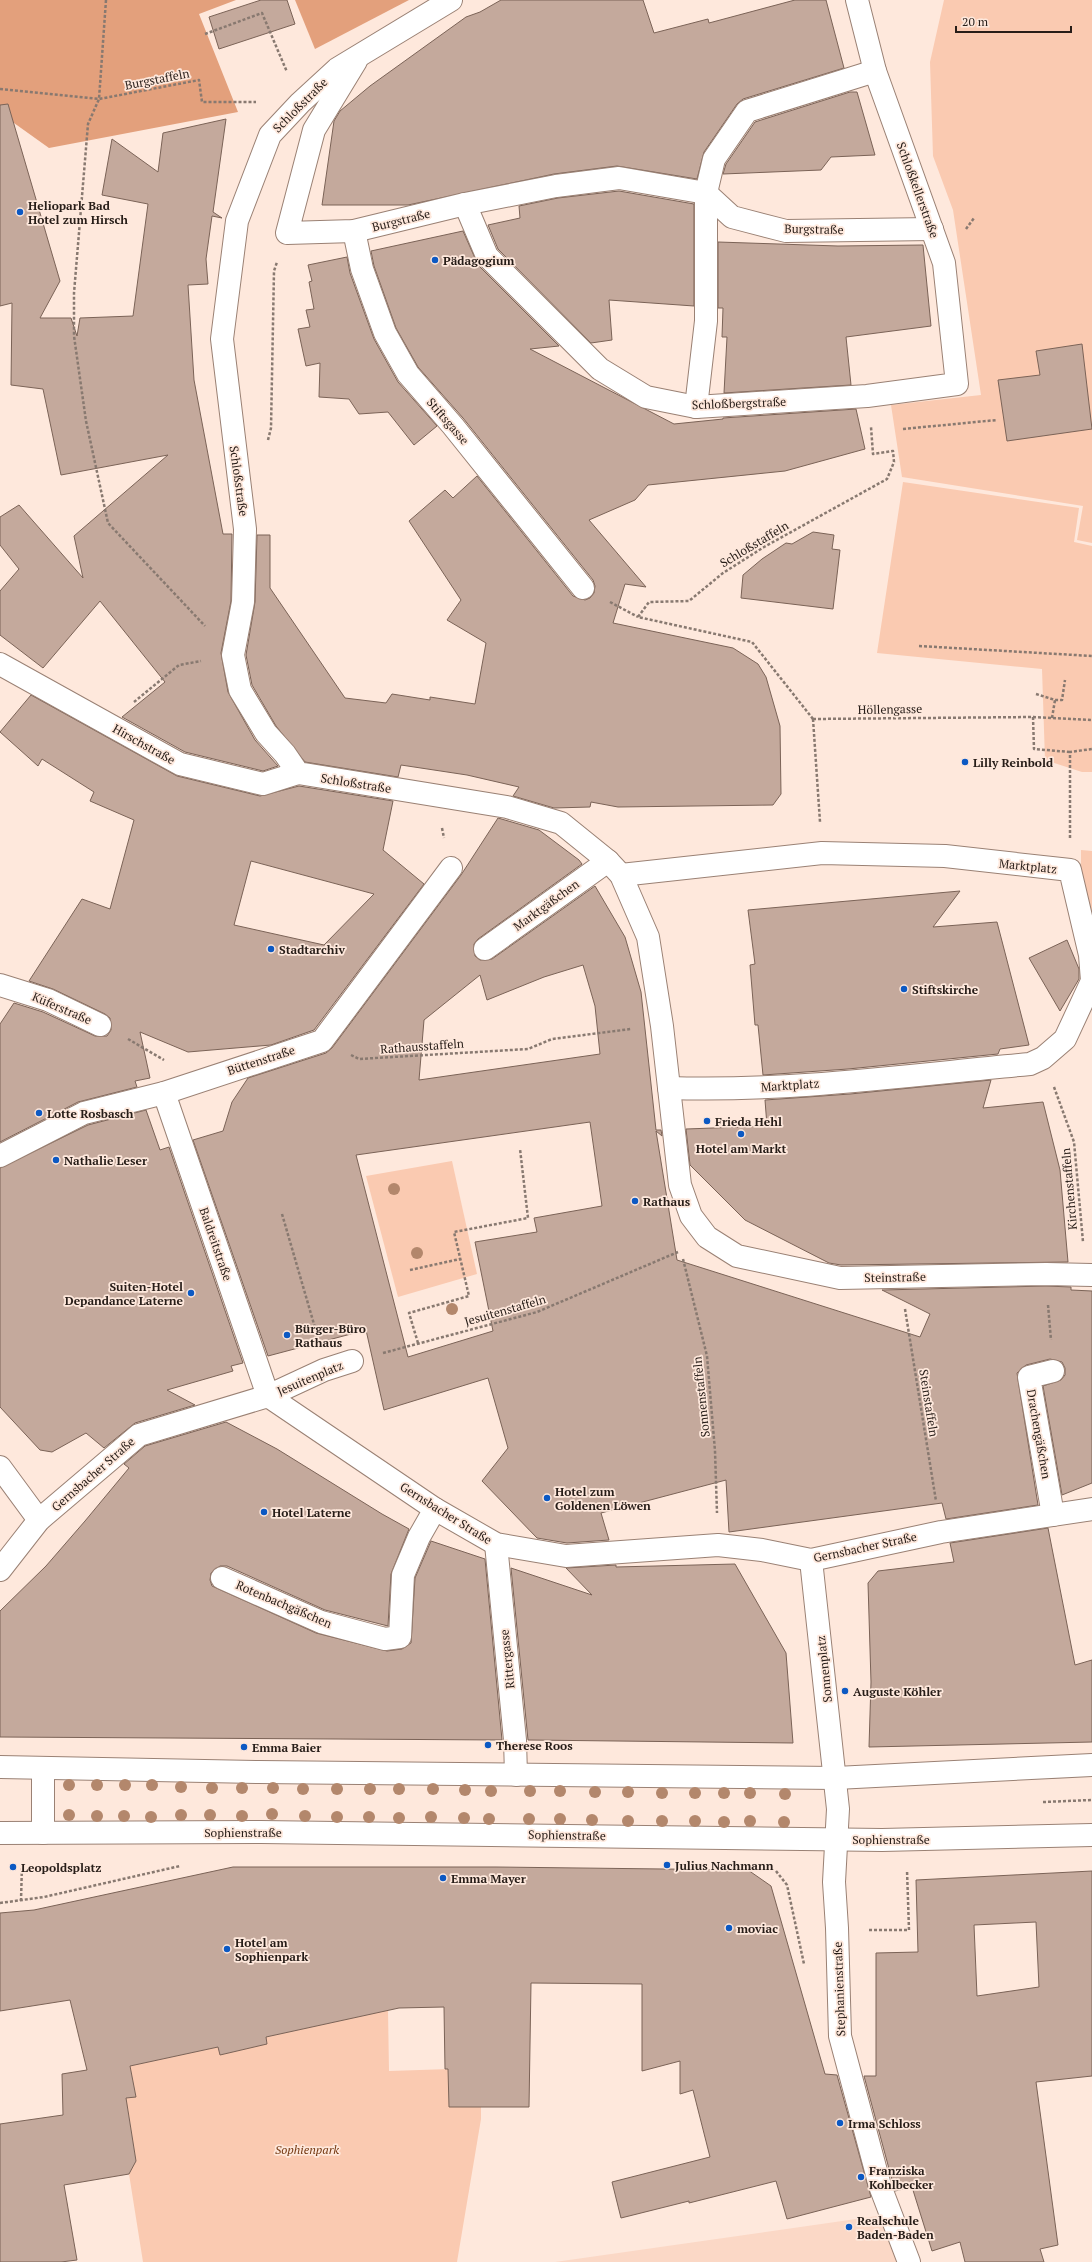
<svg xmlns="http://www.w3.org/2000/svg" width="1092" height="2262" viewBox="0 0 1092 2262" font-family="'PT Serif',serif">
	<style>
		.built { fill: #fbd8c6 }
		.green { fill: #facab1 }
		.forest { fill: #e3a07c }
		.building { fill: #c4a99c; stroke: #7b6357; fill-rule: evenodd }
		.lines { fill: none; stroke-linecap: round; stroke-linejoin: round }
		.minor-casing { stroke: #9a8174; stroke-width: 24 }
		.path { stroke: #887970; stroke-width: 2.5; stroke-dasharray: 3 2; stroke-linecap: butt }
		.minor { stroke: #fff; stroke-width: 22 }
		.tree { fill: #b3876c }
		.poi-dot { fill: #0c59c3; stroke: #fee8dc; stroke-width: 1.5 }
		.labels { text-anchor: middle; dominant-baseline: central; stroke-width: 3.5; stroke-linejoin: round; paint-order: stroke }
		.street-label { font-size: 12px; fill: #271d18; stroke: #fee8dc }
		.poi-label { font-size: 12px; font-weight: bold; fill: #271d18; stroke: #fee8dc; text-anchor: start }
		.park-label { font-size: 12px; font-style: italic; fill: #753810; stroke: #fee8dc }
	</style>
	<rect width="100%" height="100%" fill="#fee8dc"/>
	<polygon class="built" points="891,2214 909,2262 555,2262"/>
	<g class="green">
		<polygon points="944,0 1092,0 1092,543 1077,540 1083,506 902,477 891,405 981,395 953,210 933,156 930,62"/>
		<polygon points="903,482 1079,508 1074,542 1092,546 1092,772 1082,772 1045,760 1042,669 877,653"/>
		<polygon points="1081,850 1092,851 1092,914 1081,873"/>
		<polygon points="452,1161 477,1274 398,1297 366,1176"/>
		<polygon points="388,2010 389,2071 481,2068 481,2119 457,2262 143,2262 129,2174 136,2161 128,2109 118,2100 136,2096 130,2066 218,2047 267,2044 266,2037"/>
	</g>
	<g class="forest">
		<polygon points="0,0 236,0 199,14 238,112 49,148 0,113"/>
		<polygon points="295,0 409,0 315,49"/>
	</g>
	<g class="building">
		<polygon points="261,0 287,0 295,24 219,49 209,17"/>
		<polygon points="501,0 643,0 654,33 708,19 709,23 795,0 826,0 844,68 743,99 737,104 704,152 697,179 617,166 554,174 408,205 322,205 334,121 340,111 370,86 466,17 480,12"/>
		<polygon points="850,92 857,92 875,155 831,157 821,170 723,174 726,164 755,122"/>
		<polygon points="8,104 60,281 40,318 71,318 77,336 80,318 133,316 148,204 102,195 112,139 158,172 163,133 226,119 213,212 222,218 212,216 206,259 208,284 188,285 194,380 223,534 232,534 231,601 221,653 228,692 255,740 278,766 263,771 185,752 122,717 165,682 100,601 43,668 0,635 0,591 19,569 0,545 0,517 19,505 83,578 74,536 168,455 61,475 43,389 11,385 12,303 0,306 0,105"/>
		<polygon points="619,191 694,204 694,306 609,300 612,340 591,343 498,249 488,225 520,218 519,206 558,198"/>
		<polygon points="463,231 478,265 559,346 530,349 674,424 723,419 723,418 856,409 865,449 785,471 648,485 635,500 589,520 646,587 625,584 613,623 733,648 758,664 766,677 780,726 781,794 773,805 618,807 591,802 590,807 554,808 513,796 519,787 467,775 401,765 398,777 305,762 276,726 252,685 246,655 255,602 257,535 270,535 270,588 345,698 386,703 392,694 430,700 430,697 475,704 486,643 447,620 461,600 409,521 445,490 453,498 477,476 573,596 585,600 590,598 594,593 595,586 593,580 463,418 418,367 396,328 374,266 371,251"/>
		<polygon points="718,242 838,246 923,245 931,326 846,337 851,385 724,393 727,337 722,337 723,308 718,308"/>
		<polygon points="347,257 350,273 374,339 398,382 437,426 414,445 388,412 359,414 349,399 319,397 320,363 306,366 298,329 310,327 306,310 314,309 309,282 312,281 308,265"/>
		<polygon points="1082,344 1092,429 1007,441 998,380 1040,375 1036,351"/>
		<polygon points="813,532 834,535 832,549 840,550 833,609 741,598 743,575 762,559 786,543 792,544"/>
		<path d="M31,695L177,776L260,796L299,786L393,801L383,850L424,884L314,1030L271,1045L188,1052L140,1032L150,1078L135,1081L137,1087L78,1102L0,1142V1024L14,1003L43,1012L95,1036H107L111,1030L110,1018L105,1014L53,989L29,981L82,899L110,909L134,820L90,801L94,792L42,759L38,766L0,732ZM251,861L374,894L324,945L234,925Z"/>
		<path d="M498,818L539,830L579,860L582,864L478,939L474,944L475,956L480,960L492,959L595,886L625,937L641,992L656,1130H661L662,1136L656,1131L677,1260L920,1337L930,1314L882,1290L1046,1286L1071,1287V1290L1092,1291V1483L1062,1495L1043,1386L1061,1380L1065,1375V1368L1062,1362L1050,1359L1026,1365L1017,1373L1038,1505L946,1519L942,1503L729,1532L726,1480L601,1513L609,1540L567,1543L537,1538L482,1481L508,1448L488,1378L384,1410L366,1330L268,1356L193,1140L223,1131L232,1102L248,1078L326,1053L332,1048L461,875ZM583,965L595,1006L600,1054L419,1080L424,1020L480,975L487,1000L544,977ZM590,1122L602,1206L534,1218L537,1232L475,1242L493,1331L408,1357L356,1155Z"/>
		<polygon points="960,891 933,927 997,922 1029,1045 1000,1049 998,1054 848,1069 763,1075 758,1025 755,1025 750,965 755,964 748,910"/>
		<polygon points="1067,940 1079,969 1079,979 1060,1011 1029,958"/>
		<polygon points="991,1080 983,1108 1043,1102 1060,1170 1068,1262 841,1265 829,1263 745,1220 690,1165 686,1129 767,1126 765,1100 850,1094"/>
		<polygon points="146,1110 160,1150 169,1147 243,1363 231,1366 233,1371 167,1390 195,1405 135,1423 104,1448 86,1433 52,1452 40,1450 0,1407 0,1168 88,1125"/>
		<polygon points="226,1422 277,1449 382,1514 409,1529 391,1574 388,1626 325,1610 227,1566 220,1566 211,1573 210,1580 212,1586 316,1633 387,1651 402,1649 411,1643 415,1578 431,1541 485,1559 502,1740 0,1737 0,1611 46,1566 85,1521 129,1468 124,1464 145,1446"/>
		<polygon points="1048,1528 1075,1665 1092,1660 1092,1742 869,1747 871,1682 868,1583 878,1571 954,1562 950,1543"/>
		<polygon points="735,1564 786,1653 793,1743 528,1740 511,1568 592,1595 566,1568 616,1565 616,1567"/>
		<polygon points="233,1867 496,1867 748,1870 771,1886 825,2074 837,2075 871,2197 787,2219 776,2181 689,2203 689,2201 621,2218 612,2182 710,2157 693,2090 680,2094 680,2061 642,2071 642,1984 531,1983 529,2107 449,2107 448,2069 445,2069 444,2007 399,2008 266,2037 267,2044 220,2055 218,2047 130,2066 136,2097 126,2098 136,2161 129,2174 64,2185 77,2260 61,2262 0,2262 0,2124 63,2115 62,2074 87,2070 70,2000 0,2011 0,1913 34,1910"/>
		<path d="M1092,1871V2076L1036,2082L1058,2245L1040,2249L1044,2262H965L960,2242L932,2251L912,2187L895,2191L864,2076H876V1953L918,1952L916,1880ZM1036,1922L1039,1987L977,1996L974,1925Z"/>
	</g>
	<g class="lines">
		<g class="minor-casing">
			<g id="minor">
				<polyline points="451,0 337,69 300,103 270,135 237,221 222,339 245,529 243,602 233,655 240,690 266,733 285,754 298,773 507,807 561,823 608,861 621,875 648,937 662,1026 680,1185 691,1216 707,1237 737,1256 840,1278 1046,1274 1092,1275"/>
				<polyline points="356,61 314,130 287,233 354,231 465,204 556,186 619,178 706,193 732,217 786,231 932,229"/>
				<polyline points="465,204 487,256 600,369 646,397 696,407 867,396 957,384 944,263 875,71 857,0"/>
				<polyline points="354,231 362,269 385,333 408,374 453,426 583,588"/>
				<polyline points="696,407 706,321 706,193 714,159 747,111 875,71"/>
				<polyline points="0,664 180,764 263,784 298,773"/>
				<path d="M621,875L822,853L945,856L1070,870L1090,955L1092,981L1065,1039L1043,1058L1030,1064C910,1075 789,1092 669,1088"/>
				<polyline points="485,949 608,861"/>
				<polyline points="0,985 48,1000 100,1025"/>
				<polyline points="164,1093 268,1396 324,1370 352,1361"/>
				<polyline points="0,1156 84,1113 164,1093 322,1041 451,868"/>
				<polyline points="0,1467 39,1520"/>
				<polyline points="1053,1515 1029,1377 1053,1371"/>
				<polyline points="496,1544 515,1740 516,1775"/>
				<polyline points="811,1560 838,1809 834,1882 837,1928 840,2036 880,2186 909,2262"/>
				<polyline points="0,1570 39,1520 139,1435 268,1396 435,1509 496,1544 566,1556 718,1545 762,1550 811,1560 941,1532 1092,1509"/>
				<polyline points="222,1578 321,1622 385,1639 400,1637 403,1575 419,1537 435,1509"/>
				<polyline points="0,1767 259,1772 836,1778 1092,1765"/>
				<polyline points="0,1833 261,1832 882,1840 1092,1835"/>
				<polyline points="43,1833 43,1768"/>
			</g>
		</g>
		<g class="path">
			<polyline points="106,0 99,99 88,124 74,293 74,336 86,421 108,523 205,626"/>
			<polyline points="205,34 262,13 287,72"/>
			<polyline points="0,89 99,99 199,80 202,102 256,102"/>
			<polyline points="966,229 974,218"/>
			<polyline points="903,429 997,420"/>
			<polyline points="268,440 271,428 274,271 277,262"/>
			<polyline points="610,602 638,617"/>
			<polyline points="919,646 1092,656"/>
			<polyline points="1036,694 1055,700 1062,700 1065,680"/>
			<polyline points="134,702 179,665 201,661"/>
			<polyline points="1033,717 1092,720"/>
			<polyline points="1052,718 1055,700"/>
			<polyline points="813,719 752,642 638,617 649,602 689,601 723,573 764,547 887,479 894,462 893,451 873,454 871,427"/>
			<polyline points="813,719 1033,717 1034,749 1070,752"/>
			<polyline points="813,719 820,822"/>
			<polyline points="442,828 444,838"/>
			<polyline points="1070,838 1070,752 1092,749"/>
			<polyline points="128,1039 164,1060"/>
			<polyline points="351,1055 359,1059 528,1049 552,1039 631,1029"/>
			<polyline points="1054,1087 1074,1142 1083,1242"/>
			<polyline points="282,1214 318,1338"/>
			<polyline points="683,1259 707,1356 715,1451 717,1513"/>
			<polyline points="410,1270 460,1259"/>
			<polyline points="1048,1305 1051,1340"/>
			<polyline points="905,1309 936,1501"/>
			<polyline points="418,1343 409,1313 469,1296 454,1232 528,1218 520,1149"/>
			<polyline points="383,1353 537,1312 678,1252"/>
			<polyline points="1043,1802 1092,1800"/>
			<polyline points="776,1871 787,1885 804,1964"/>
			<polyline points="21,1901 22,1864"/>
			<polyline points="0,1903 44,1897 180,1866"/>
			<polyline points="869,1930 909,1930 907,1870"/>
		</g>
		<use href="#minor" class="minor"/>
	</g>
	<g class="tree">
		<circle cx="394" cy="1189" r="6"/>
		<circle cx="417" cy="1253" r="6"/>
		<circle cx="452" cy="1309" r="6"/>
		<circle cx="69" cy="1785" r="6"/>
		<circle cx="97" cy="1785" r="6"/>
		<circle cx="125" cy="1785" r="6"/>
		<circle cx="152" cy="1785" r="6"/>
		<circle cx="181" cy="1787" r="6"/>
		<circle cx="212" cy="1788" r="6"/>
		<circle cx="242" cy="1788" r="6"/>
		<circle cx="273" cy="1788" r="6"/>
		<circle cx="303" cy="1789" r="6"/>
		<circle cx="337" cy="1789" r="6"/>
		<circle cx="370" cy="1789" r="6"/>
		<circle cx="399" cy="1789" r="6"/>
		<circle cx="433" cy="1789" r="6"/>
		<circle cx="465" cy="1790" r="6"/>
		<circle cx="491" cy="1791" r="6"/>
		<circle cx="530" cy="1791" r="6"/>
		<circle cx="560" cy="1791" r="6"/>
		<circle cx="595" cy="1792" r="6"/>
		<circle cx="628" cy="1792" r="6"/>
		<circle cx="662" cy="1793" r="6"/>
		<circle cx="695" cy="1793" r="6"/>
		<circle cx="724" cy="1793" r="6"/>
		<circle cx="750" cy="1793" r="6"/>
		<circle cx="785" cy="1794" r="6"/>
		<circle cx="272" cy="1814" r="6"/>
		<circle cx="69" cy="1815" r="6"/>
		<circle cx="181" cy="1815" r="6"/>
		<circle cx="210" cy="1815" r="6"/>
		<circle cx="97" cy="1816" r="6"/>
		<circle cx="124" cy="1816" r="6"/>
		<circle cx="242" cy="1816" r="6"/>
		<circle cx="305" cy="1816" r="6"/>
		<circle cx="151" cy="1817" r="6"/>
		<circle cx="337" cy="1817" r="6"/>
		<circle cx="369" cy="1817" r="6"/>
		<circle cx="431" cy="1817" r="6"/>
		<circle cx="399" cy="1818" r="6"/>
		<circle cx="464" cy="1818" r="6"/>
		<circle cx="489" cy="1819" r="6"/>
		<circle cx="529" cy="1819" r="6"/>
		<circle cx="560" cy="1819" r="6"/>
		<circle cx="592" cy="1820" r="6"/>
		<circle cx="628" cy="1821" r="6"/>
		<circle cx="662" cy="1821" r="6"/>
		<circle cx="695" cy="1821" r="6"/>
		<circle cx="750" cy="1821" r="6"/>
		<circle cx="724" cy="1822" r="6"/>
		<circle cx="784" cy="1822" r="6"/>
	</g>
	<g class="poi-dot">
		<circle cx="20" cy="212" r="4"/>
		<circle cx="435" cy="260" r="4"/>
		<circle cx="965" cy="762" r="4"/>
		<circle cx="271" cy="949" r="4"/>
		<circle cx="904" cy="989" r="4"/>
		<circle cx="39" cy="1113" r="4"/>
		<circle cx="707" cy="1121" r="4"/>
		<circle cx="741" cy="1134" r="4"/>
		<circle cx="56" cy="1160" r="4"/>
		<circle cx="635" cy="1201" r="4"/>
		<circle cx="191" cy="1293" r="4"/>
		<circle cx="287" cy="1335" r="4"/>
		<circle cx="547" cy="1498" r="4"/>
		<circle cx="264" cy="1512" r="4"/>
		<circle cx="845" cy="1691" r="4"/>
		<circle cx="488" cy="1745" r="4"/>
		<circle cx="244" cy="1747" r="4"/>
		<circle cx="667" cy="1865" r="4"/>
		<circle cx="13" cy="1867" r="4"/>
		<circle cx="443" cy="1878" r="4"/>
		<circle cx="729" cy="1928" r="4"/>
		<circle cx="227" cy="1949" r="4"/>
		<circle cx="840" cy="2123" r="4"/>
		<circle cx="861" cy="2177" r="4"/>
		<circle cx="849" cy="2227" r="4"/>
	</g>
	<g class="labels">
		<g class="street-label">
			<text transform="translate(157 79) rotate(-11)">Burgstaffeln</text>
			<text transform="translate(300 105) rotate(-45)">Schloßstraße</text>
			<text transform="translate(918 190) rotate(70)">Schloßkellerstraße</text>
			<text transform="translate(401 220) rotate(-14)">Burgstraße</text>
			<text transform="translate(814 229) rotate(1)">Burgstraße</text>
			<text transform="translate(739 403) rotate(-2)">Schloßbergstraße</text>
			<text transform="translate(448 421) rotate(49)">Stiftsgasse</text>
			<text transform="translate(239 481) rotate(82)">Schloßstraße</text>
			<text transform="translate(754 544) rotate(-31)">Schloßstaffeln</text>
			<text transform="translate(890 709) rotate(-1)">Höllengasse</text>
			<text transform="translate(144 744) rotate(29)">Hirschstraße</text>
			<text transform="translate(356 783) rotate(9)">Schloßstraße</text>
			<text transform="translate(1028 866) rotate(6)">Marktplatz</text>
			<text transform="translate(546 905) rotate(-36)">Marktgäßchen</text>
			<text transform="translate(62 1008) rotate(23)">Küferstraße</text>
			<text transform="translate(422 1046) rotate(-4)">Rathausstaffeln</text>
			<text transform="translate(261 1060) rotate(-18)">Büttenstraße</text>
			<text transform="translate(790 1085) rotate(-4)">Marktplatz</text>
			<text transform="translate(1069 1189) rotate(-95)">Kirchenstaffeln</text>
			<text transform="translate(216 1244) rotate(71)">Baldreitstraße</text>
			<text transform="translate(895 1277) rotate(-1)">Steinstraße</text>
			<text transform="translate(505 1310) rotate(-16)">Jesuitenstaffeln</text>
			<text transform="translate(310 1378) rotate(-23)">Jesuitenplatz</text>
			<text transform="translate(701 1397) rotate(-96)">Sonnenstaffeln</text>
			<text transform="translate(929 1403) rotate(81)">Steinstaffeln</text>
			<text transform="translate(1039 1434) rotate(80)">Drachengäßchen</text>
			<text transform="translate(93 1474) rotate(-41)">Gernsbacher Straße</text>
			<text transform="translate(446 1513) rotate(32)">Gernsbacher Straße</text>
			<text transform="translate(865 1547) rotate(-12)">Gernsbacher Straße</text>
			<text transform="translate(284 1604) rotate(23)">Rotenbachgäßchen</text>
			<text transform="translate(507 1659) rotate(-96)">Rittergasse</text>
			<text transform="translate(824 1669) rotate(-96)">Sonnenplatz</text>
			<text x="243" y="1832">Sophienstraße</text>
			<text transform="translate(567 1835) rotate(1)">Sophienstraße</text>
			<text x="891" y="1839">Sophienstraße</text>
			<text transform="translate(839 1989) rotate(-92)">Stephanienstraße</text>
		</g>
		<g class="poi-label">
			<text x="28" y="205">Heliopark Bad<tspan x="28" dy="14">Hotel zum Hirsch</tspan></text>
			<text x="443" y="260">Pädagogium</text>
			<text x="973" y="762">Lilly Reinbold</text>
			<text x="279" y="949">Stadtarchiv</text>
			<text x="912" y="989">Stiftskirche</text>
			<text x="47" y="1113">Lotte Rosbasch</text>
			<text x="715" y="1121">Frieda Hehl</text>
			<text x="741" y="1148" text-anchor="middle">Hotel am Markt</text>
			<text x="64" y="1160">Nathalie Leser</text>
			<text x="643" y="1201">Rathaus</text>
			<text x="183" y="1286" text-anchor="end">Suiten-Hotel<tspan x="183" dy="14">Depandance Laterne</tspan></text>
			<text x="295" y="1328">Bürger-Büro<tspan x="295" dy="14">Rathaus</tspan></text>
			<text x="555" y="1491">Hotel zum<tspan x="555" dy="14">Goldenen Löwen</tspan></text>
			<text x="272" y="1512">Hotel Laterne</text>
			<text x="853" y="1691">Auguste Köhler</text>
			<text x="496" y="1745">Therese Roos</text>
			<text x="252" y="1747">Emma Baier</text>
			<text x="675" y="1865">Julius Nachmann</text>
			<text x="21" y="1867">Leopoldsplatz</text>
			<text x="451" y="1878">Emma Mayer</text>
			<text x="737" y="1928">moviac</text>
			<text x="235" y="1942">Hotel am<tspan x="235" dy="14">Sophienpark</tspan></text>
			<text x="848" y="2123">Irma Schloss</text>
			<text x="869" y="2170">Franziska<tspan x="869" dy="14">Kohlbecker</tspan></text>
			<text x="857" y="2220">Realschule<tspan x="857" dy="14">Baden-Baden</tspan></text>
		</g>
		<g class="park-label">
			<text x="307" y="2149">Sophienpark</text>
		</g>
	</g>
	<path d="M956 26v6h115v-6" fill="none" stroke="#271d18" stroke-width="2"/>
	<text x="962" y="26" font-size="12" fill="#271d18" stroke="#fee8dc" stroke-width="3" paint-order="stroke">20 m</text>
</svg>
